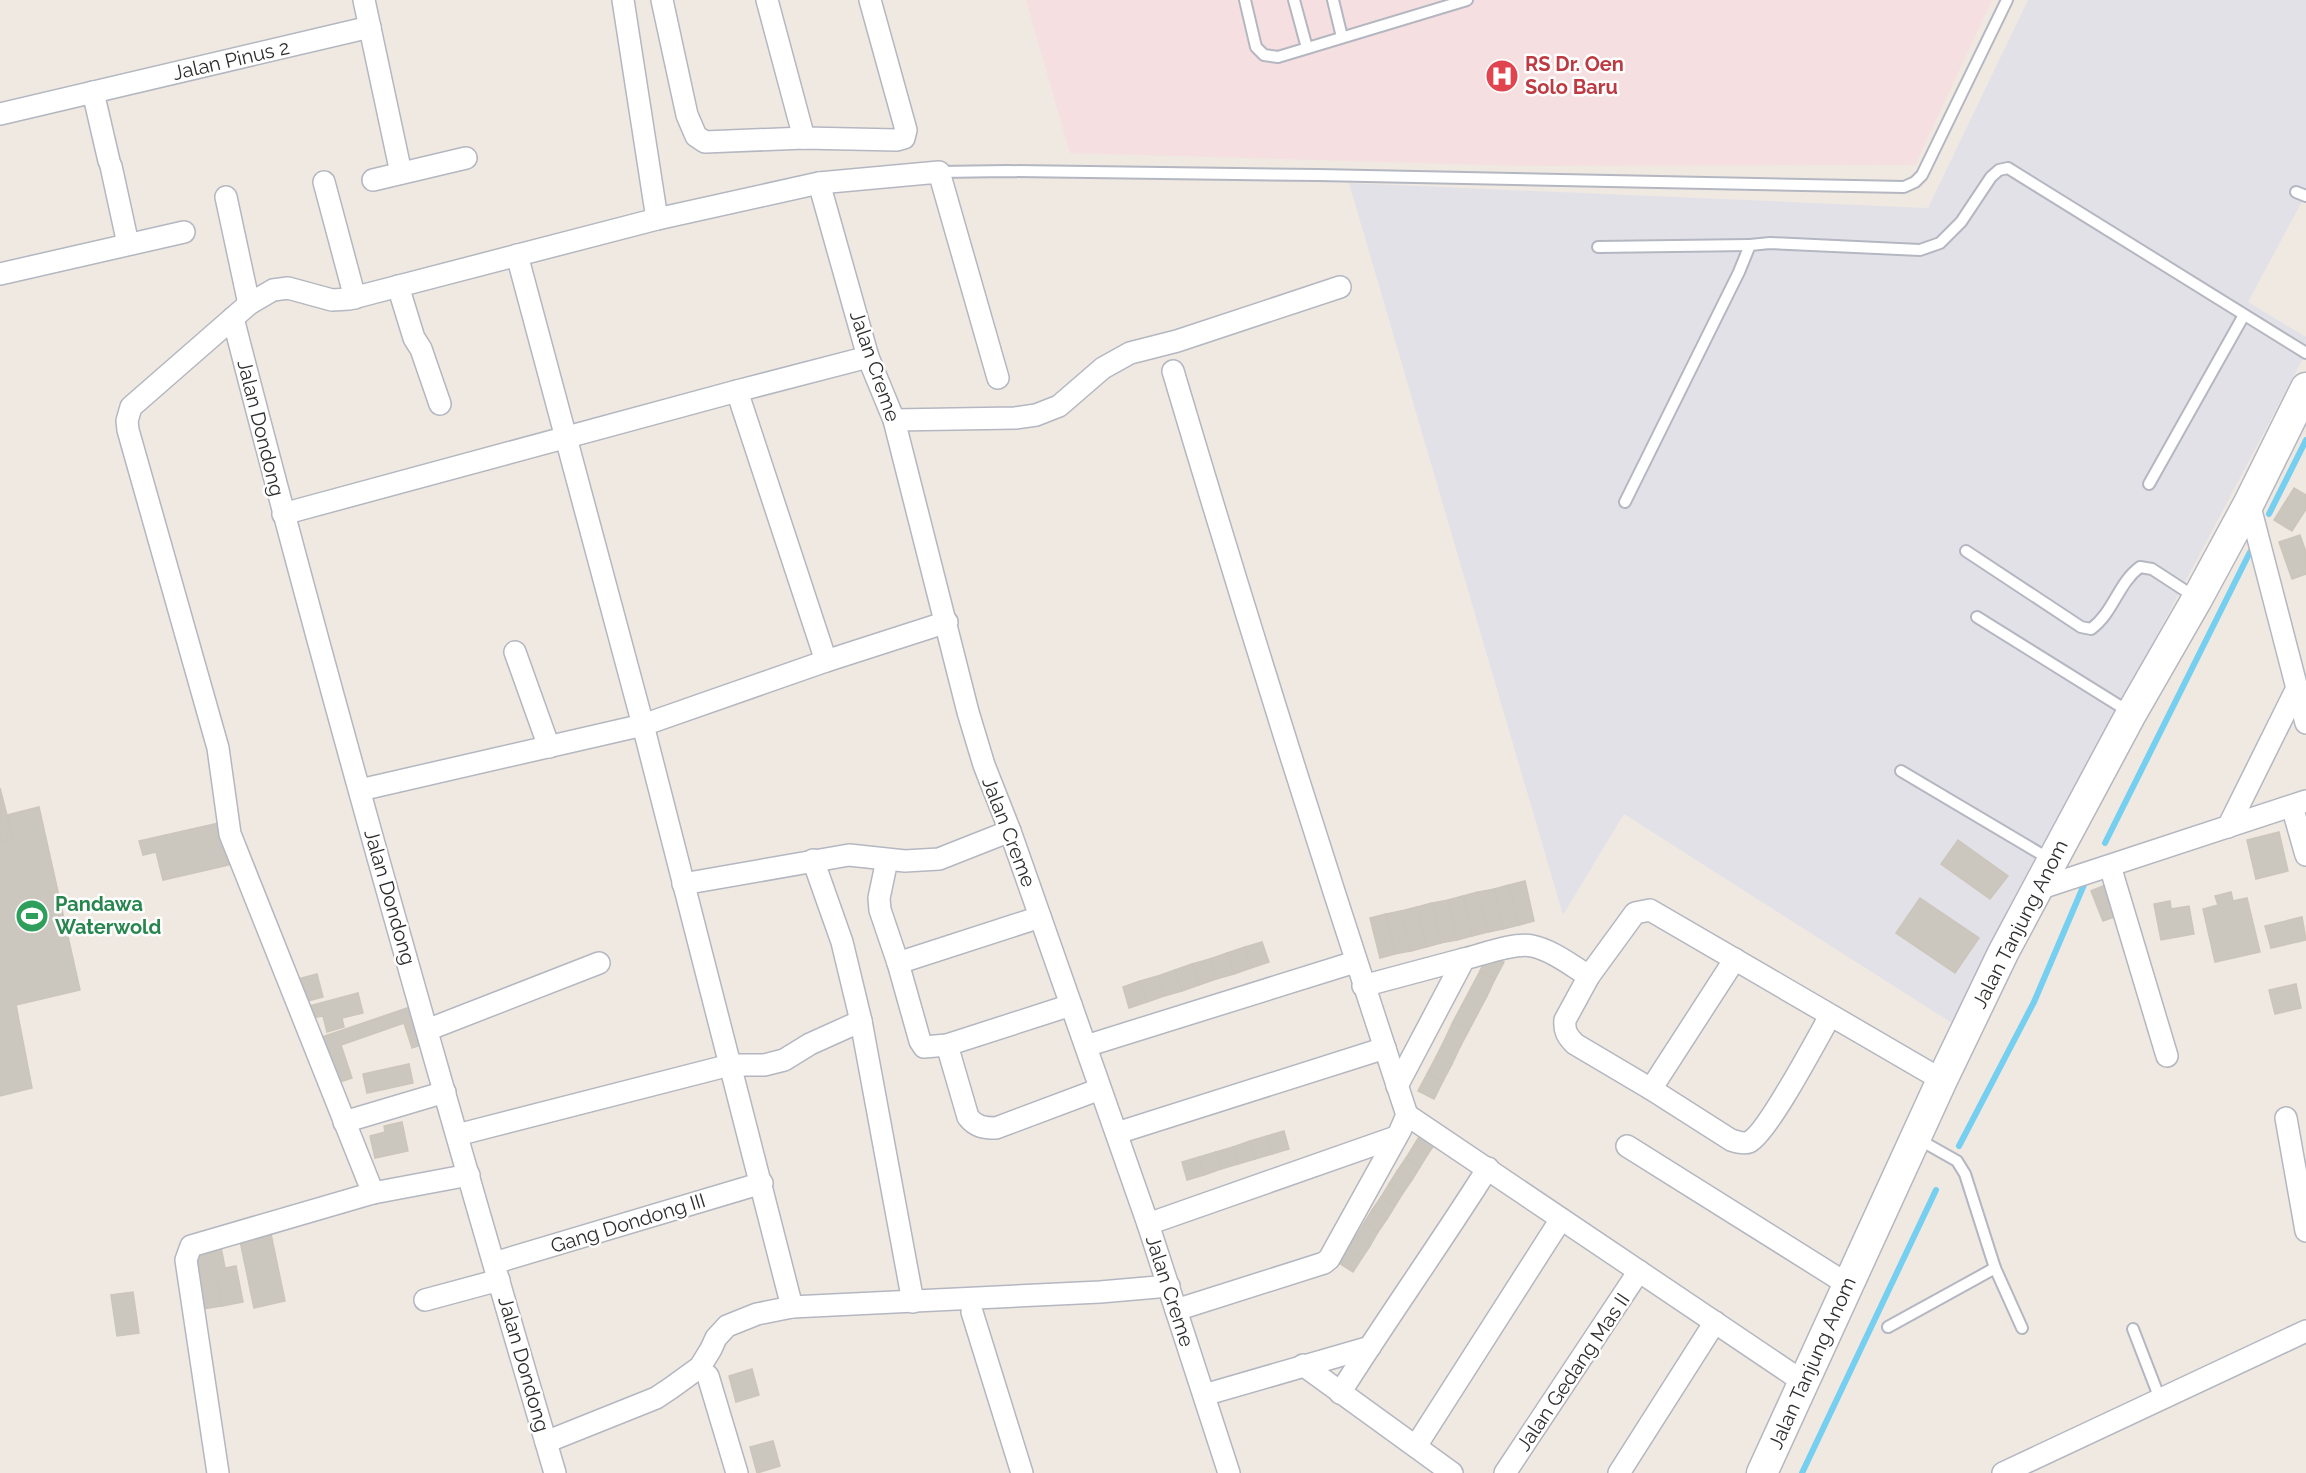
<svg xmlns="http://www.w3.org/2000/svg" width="2306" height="1473" viewBox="0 0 2306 1473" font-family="Raleway,sans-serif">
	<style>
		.industrial { fill: #e3e1e8 }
		.medical { fill: #f5dfe0 }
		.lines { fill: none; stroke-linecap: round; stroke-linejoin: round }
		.stream { stroke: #75cff0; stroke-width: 6 }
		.building { fill: #cbc7bf; stroke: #cbc5ba; stroke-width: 1.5 }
		.service-casing { stroke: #b4b7c1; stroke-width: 14 }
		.minor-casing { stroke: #b4b7c1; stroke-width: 24 }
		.secondary-casing { stroke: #b4b7c1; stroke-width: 33 }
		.service { stroke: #fff; stroke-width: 10 }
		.minor { stroke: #fff; stroke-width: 21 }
		.secondary { stroke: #fff; stroke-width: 30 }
		.labels { text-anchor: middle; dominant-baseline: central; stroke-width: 5; stroke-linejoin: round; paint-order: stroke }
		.street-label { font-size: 20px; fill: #2e2e2e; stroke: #fff }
		.health-label { font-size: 20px; font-weight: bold; fill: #be3a42; stroke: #fff; text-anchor: start }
		.leisure-label { font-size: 20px; font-weight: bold; fill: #27864d; stroke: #fff; text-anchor: start }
	</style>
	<rect width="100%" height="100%" fill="#efe9e1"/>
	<polygon class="industrial" points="2028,0 2306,0 2306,194 2248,302 2306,337 2306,353 1952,1023 1624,814 1563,915 1349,183 1928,208"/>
	<polygon class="medical" points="1026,0 1992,0 1915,165 1525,166 1070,153"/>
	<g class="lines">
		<g class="stream">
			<polyline points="2269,514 2306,440"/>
			<polyline points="2105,843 2250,552"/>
			<polyline points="1959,1146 2034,1002 2086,880"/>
			<polyline points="1802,1473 1936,1190"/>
		</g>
	</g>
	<g class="building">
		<polygon points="2294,488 2306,495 2306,509 2292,531 2274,520"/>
		<polygon points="2300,535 2306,552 2306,574 2292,579 2279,542"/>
		<polygon points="0,788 13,839 0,842"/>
		<polygon points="39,807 80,990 16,1005 32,1088 0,1096 0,842 13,839 7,815"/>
		<polygon points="219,823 229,865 163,880 156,852 143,855 139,841"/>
		<polygon points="2279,832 2288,871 2256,879 2247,840"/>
		<polygon points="1958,840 2008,876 1990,899 1941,864"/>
		<polygon points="1525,881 1534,921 1519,925 1509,885"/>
		<polygon points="1509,885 1519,925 1503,929 1494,889"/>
		<polygon points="2105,885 2117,916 2103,921 2091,891"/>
		<polygon points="1494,889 1503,929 1488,932 1478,892"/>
		<polygon points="1478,892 1488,932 1472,936 1463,896"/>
		<polygon points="2231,892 2233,901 2247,898 2260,952 2215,962 2203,909 2218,905 2215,896"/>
		<polygon points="1463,896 1472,936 1457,940 1448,900"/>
		<polygon points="1920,898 1979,938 1955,973 1896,933"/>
		<polygon points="1448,900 1457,940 1441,943 1432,903"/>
		<polygon points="2170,901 2171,909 2189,906 2194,934 2161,940 2154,904"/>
		<polygon points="1432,903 1441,943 1426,947 1417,907"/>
		<polygon points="1417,907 1426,947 1411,951 1401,911"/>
		<polygon points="1401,911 1411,951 1395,954 1386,914"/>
		<polygon points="1386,914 1395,954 1380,958 1370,918"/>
		<polygon points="2302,917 2306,940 2271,948 2265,926"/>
		<polygon points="1262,942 1269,962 1251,968 1245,947"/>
		<polygon points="1245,947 1251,968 1234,974 1227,953"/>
		<polygon points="1227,953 1234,974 1216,979 1210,959"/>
		<polygon points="1488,954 1504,962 1495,979 1480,971"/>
		<polygon points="1210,959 1216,979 1199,985 1192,964"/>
		<polygon points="1192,964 1199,985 1182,991 1175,970"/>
		<polygon points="1175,970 1182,991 1164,996 1158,976"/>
		<polygon points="1480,971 1495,979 1487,996 1471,988"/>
		<polygon points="317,974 323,997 304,1002 298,979"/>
		<polygon points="1158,976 1164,996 1147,1002 1140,981"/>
		<polygon points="1140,981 1147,1002 1129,1008 1123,987"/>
		<polygon points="2296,984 2301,1008 2275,1014 2269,990"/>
		<polygon points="1471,988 1487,996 1478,1013 1462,1005"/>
		<polygon points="358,993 363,1013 342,1018 344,1027 327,1032 323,1016 312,1018 309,1006"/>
		<polygon points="1462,1005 1478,1013 1469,1030 1453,1022"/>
		<polygon points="413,1006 426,1043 412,1048 404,1023 341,1045 352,1078 337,1083 322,1037"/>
		<polygon points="1453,1022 1469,1030 1460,1047 1445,1039"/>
		<polygon points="1445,1039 1460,1047 1452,1064 1436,1057"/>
		<polygon points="1436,1057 1452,1064 1443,1081 1427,1074"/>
		<polygon points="409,1064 413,1083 367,1093 363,1074"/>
		<polygon points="1427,1074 1443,1081 1434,1099 1418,1091"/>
		<polygon points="402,1122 408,1151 375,1158 370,1136 385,1132 384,1126"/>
		<polygon points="1284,1131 1289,1149 1272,1154 1267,1136"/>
		<polygon points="1422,1132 1437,1141 1428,1154 1414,1145"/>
		<polygon points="1267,1136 1272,1154 1255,1159 1250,1141"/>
		<polygon points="1250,1141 1255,1159 1238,1164 1233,1147"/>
		<polygon points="1414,1145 1428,1154 1420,1167 1406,1158"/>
		<polygon points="1233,1147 1238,1164 1221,1169 1216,1152"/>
		<polygon points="1216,1152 1221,1169 1204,1175 1199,1157"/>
		<polygon points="1199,1157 1204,1175 1187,1180 1182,1162"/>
		<polygon points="1406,1158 1420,1167 1412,1180 1397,1171"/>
		<polygon points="1397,1171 1412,1180 1403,1193 1389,1184"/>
		<polygon points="1389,1184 1403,1193 1395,1206 1381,1197"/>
		<polygon points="1381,1197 1395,1206 1387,1219 1372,1210"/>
		<polygon points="1372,1210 1387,1219 1378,1232 1364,1223"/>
		<polygon points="1364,1223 1378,1232 1370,1246 1356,1236"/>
		<polygon points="271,1234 285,1301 254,1308 240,1241"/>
		<polygon points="1356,1236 1370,1246 1362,1258 1347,1250"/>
		<polygon points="221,1247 225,1268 215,1270 222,1306 203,1309 192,1253"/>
		<polygon points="1347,1250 1362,1258 1353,1272 1339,1263"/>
		<polygon points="236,1266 243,1302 222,1306 215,1270"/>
		<polygon points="133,1292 139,1333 117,1336 111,1295"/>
		<polygon points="752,1369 759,1395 736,1402 729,1376"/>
		<polygon points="773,1441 780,1466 757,1473 750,1447"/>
	</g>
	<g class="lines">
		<g class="service-casing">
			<g id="service">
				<polyline points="1245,0 1256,47 1264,55 1278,57 1467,0"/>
				<polyline points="1294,0 1307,48"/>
				<polyline points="1333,0 1342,37"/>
				<polyline points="939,172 1007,171 1318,175 1904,187 1915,182 1922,175 2007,0"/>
				<polyline points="2296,192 2306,196"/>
				<polyline points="1598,247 1750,245"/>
				<polyline points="2149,484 2244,315"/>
				<polyline points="1625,502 1739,272 1750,245 1770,243 1920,250 1940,243 1961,222 1991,177 1999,170 2008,168 2306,353"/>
				<path d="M1966,551L2081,627L2091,629C2114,612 2118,583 2140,567L2152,569L2195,597"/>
				<polyline points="1977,617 2131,713"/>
				<polyline points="1901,771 2051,860"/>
				<polyline points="1918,1139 1957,1161 1965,1174 1995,1268 2022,1328"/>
				<polyline points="1888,1327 1995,1268"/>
				<polyline points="2133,1329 2160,1399"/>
			</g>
		</g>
		<g class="minor-casing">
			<g id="minor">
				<polyline points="364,0 401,173"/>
				<polyline points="623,0 657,219"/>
				<polyline points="662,0 687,115 696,136 705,142 804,138 897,140 904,138 906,130 870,0"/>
				<polyline points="767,0 804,138"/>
				<polyline points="93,92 109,161"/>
				<polyline points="0,114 370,27"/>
				<polyline points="111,166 128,244"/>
				<polyline points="373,180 466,158"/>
				<polyline points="324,182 355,298"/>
				<polyline points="819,183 868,357 894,420 968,712 984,765 1010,831 1148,1224 1229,1473"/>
				<polyline points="226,197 249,304"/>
				<polyline points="517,255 643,725 792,1307"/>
				<polyline points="0,274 184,232"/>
				<polyline points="398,286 414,338 421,349 440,404"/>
				<path d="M233,318C332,705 442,1090 555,1473"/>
				<path d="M1173,371C1247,620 1325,868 1407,1115L1400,1131L1329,1259L1324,1263L1176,1310"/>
				<polyline points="894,420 1015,418 1036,415 1059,406 1103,368 1130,353 1177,341 1340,287"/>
				<polyline points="2249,503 2306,723"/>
				<polyline points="283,514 737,391 868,357"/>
				<polyline points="515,652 549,747"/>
				<polyline points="826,661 947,622"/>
				<polyline points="360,790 643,725 826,661 737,391"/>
				<polyline points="2292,806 2306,855"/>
				<polyline points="2228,827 2296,690"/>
				<polyline points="813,860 842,942 861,1021 913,1302"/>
				<polyline points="887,860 879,898 880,910 898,963 920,1041 924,1047 947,1045 1071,1005"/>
				<polyline points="2110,866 2167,1056"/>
				<polyline points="683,884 849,855 905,861 939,859 1010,831"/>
				<polyline points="2035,890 2306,801"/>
				<polyline points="898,963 1040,917"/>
				<polyline points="1363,986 1464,959"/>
				<path d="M1830,1016C1818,1037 1767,1134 1749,1142C1744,1144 1737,1142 1731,1140L1651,1089L1575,1044C1567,1036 1564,1031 1565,1020L1589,976L1635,913L1650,910L1942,1080"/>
				<polyline points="427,1030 599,963"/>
				<path d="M947,1045L968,1117C976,1127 984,1128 996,1128L1100,1089"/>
				<polyline points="1086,1046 1355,962"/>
				<path d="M1397,1086L1464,959C1481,955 1515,942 1532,946C1552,950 1572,966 1589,976"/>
				<polyline points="1651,1089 1735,959"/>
				<polyline points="1407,1115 1802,1381"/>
				<polyline points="2286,1118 2306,1231"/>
				<polyline points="344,1122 445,1092"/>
				<polyline points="1117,1133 1385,1048"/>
				<polyline points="457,1135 730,1065 764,1065 784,1060 810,1044 861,1021"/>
				<polyline points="1627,1146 1847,1284"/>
				<polyline points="373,1193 230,834 218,748 128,430 127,421 131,407 249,304 273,290 288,288 332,300 349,299 657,219 819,183 939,172 998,378"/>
				<polyline points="1148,1224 1396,1137"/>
				<polyline points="494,1263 762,1183"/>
				<polyline points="425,1300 499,1280"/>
				<polyline points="972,1312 1022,1473"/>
				<polyline points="1303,1365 1452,1473"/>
				<polyline points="708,1376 737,1473"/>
				<path d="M1340,1393C1388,1317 1440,1244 1488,1168"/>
				<polyline points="1204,1395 1370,1347"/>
				<polyline points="546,1442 656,1398 671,1388 700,1367 711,1349 716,1338 727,1326 757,1314 792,1307 1100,1292 1169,1286"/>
				<polyline points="1416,1446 1561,1219"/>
				<polyline points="218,1473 186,1260 191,1246 373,1193 469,1175"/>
				<polyline points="1505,1473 1639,1271"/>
				<polyline points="1619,1473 1715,1322"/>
				<polyline points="2003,1473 2306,1331"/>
			</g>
		</g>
		<g class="secondary-casing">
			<polyline id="secondary" points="1762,1473 1942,1080 2003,953 2131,714 2197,599 2249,503 2306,388"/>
		</g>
		<use href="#service" class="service"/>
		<use href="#minor" class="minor"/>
		<use href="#secondary" class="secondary"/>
	</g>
	<defs>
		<g id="hospital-disc" transform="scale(1.725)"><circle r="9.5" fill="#e0444e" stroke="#fff"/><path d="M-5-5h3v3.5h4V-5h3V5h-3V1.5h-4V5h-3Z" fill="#fff"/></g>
		<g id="stadium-disc" transform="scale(1.725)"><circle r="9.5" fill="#2e9e5b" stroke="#fff"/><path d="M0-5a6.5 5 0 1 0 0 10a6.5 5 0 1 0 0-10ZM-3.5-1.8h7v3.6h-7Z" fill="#fff"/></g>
	</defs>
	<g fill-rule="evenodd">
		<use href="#hospital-disc" x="1502" y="76"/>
		<use href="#stadium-disc" x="32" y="916"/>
	</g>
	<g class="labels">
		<g class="street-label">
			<text transform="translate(231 60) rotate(-13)">Jalan Pinus 2</text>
			<text transform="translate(875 366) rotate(71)">Jalan Creme</text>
			<text transform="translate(261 428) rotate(76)">Jalan Dondong</text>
			<text transform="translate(1009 832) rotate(69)">Jalan Creme</text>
			<text transform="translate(390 897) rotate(74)">Jalan Dondong</text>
			<text transform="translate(2020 924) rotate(-63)">Jalan Tanjung Anom</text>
			<text transform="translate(628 1223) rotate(-17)">Gang Dondong III</text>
			<text transform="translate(1170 1291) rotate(72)">Jalan Creme</text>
			<text transform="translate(1812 1363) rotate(-66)">Jalan Tanjung Anom</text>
			<text transform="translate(524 1364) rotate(74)">Jalan Dondong</text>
			<text transform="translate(1573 1372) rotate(-56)">Jalan Gedang Mas II</text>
		</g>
		<g class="health-label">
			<text x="1525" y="64">RS Dr. Oen<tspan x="1525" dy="23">Solo Baru</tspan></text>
		</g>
		<g class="leisure-label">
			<text x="55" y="904">Pandawa<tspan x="55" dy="23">Waterwold</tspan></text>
		</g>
	</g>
</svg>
